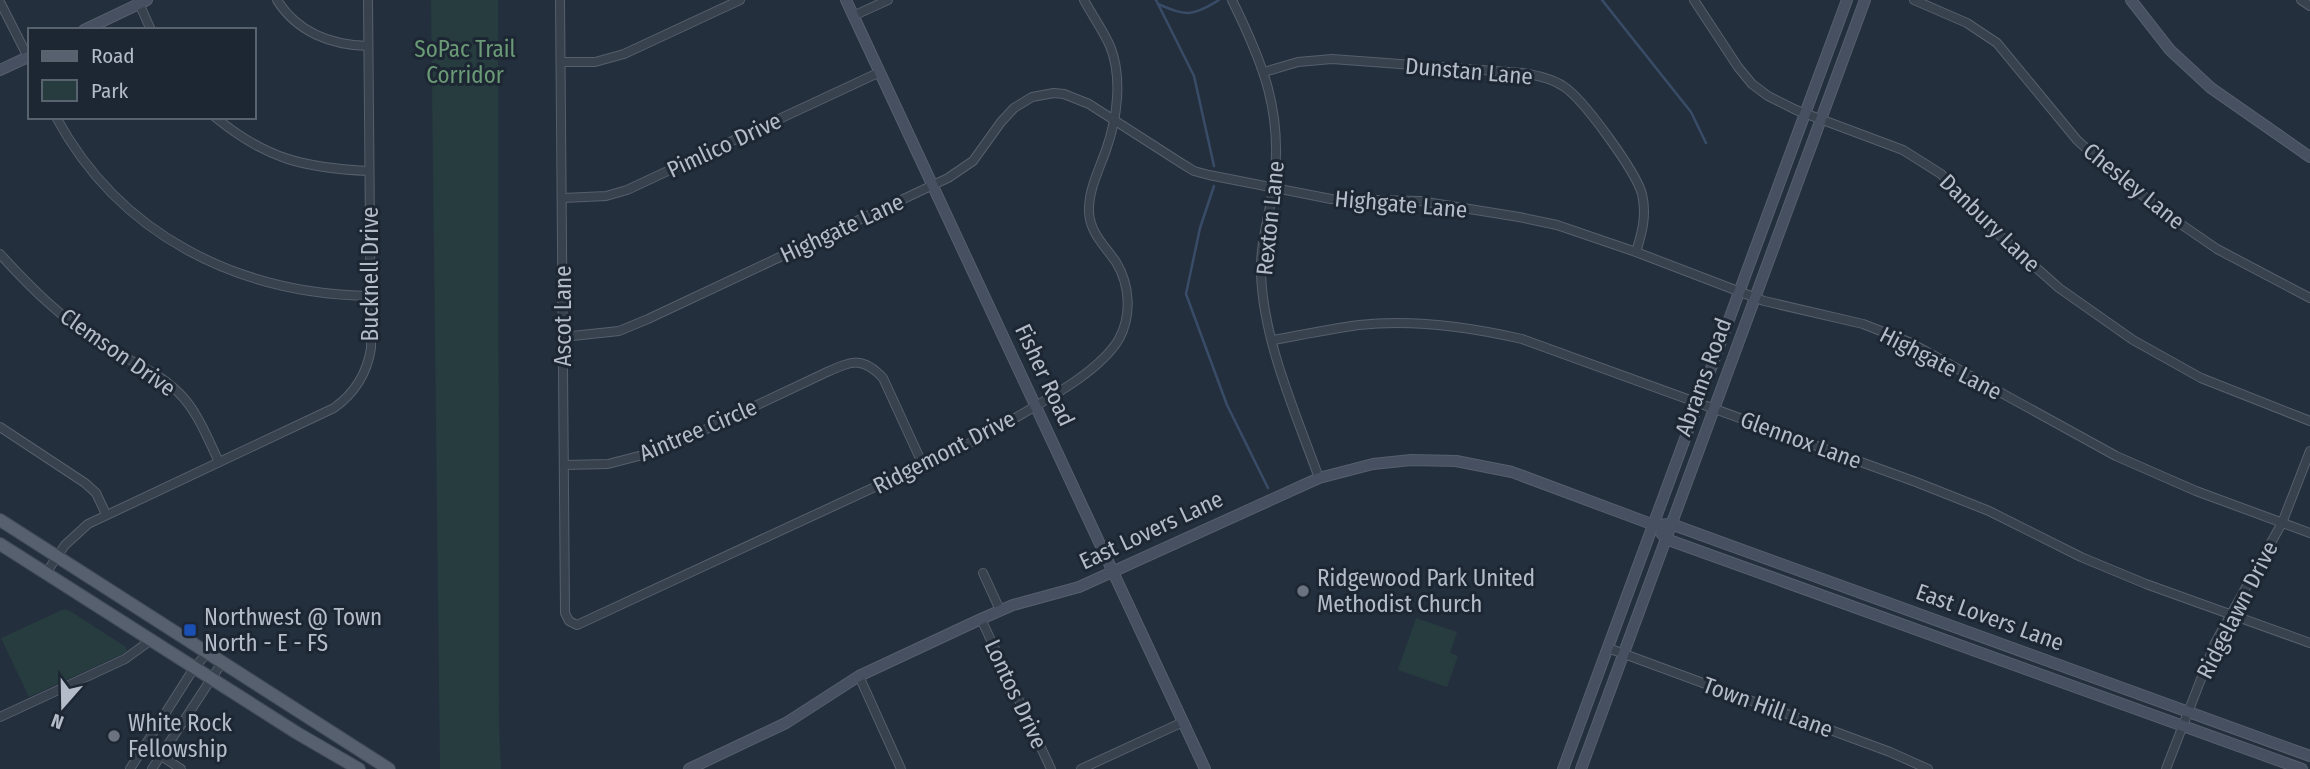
<svg xmlns="http://www.w3.org/2000/svg" width="2310" height="769" viewBox="0 0 2310 769" font-family="'Fira Sans Condensed',sans-serif">
	<style>
		.green { fill: #263c3f }
		.lines { fill: none; stroke-linecap: round; stroke-linejoin: round }
		.stream { stroke: #394c67; stroke-width: 2.5 }
		.street-casing { stroke: #565f6c; stroke-width: 10 }
		.secondary-casing { stroke: #565f6c; stroke-width: 12 }
		.primary-casing { stroke: #414a57; stroke-width: 14 }
		.street { stroke: #38414e; stroke-width: 8 }
		.secondary { stroke: #465061; stroke-width: 10 }
		.primary { stroke: #56606e; stroke-width: 12 }
		.worship-dot { fill: #6b7280; stroke: #1d2633; stroke-width: 2.5 }
		.transit-dot { fill: #1a4fb4; stroke: #1d2633; stroke-width: 2.5 }
		.labels { text-anchor: middle; dominant-baseline: central; stroke-width: 6; stroke-linejoin: round; paint-order: stroke }
		.park-label { font-size: 23px; fill: #6b9a76; stroke: #1d2633 }
		.street-label { font-size: 23px; fill: #b4bcc9; stroke: #1d2633 }
		.poi-label { font-size: 23px; fill: #b4bcc9; stroke: #1d2633; text-anchor: start }
	</style>
	<rect width="100%" height="100%" fill="#242f3e"/>
	<g class="green">
		<polygon points="431,0 498,0 499,727 501,769 440,769"/>
		<polygon points="64,609 70,611 126,647 127,652 29,697 1,638"/>
		<polygon points="1416,618 1457,632 1450,653 1458,656 1447,687 1398,670"/>
	</g>
	<g class="lines">
		<g class="stream">
			<polyline points="1156,0 1194,76 1214,166"/>
			<polyline points="1602,0 1691,112 1706,143"/>
			<path d="M1158,4C1186,16 1192,17 1219,0"/>
			<polyline points="1214,186 1200,228 1186,294 1227,405 1268,488"/>
		</g>
		<g class="street-casing">
			<g id="street">
				<path d="M277,0C297,32 331,45 368,46"/>
				<path d="M560,0L565,613L569,621L577,625L987,435C1025,410 1096,378 1119,339C1132,315 1130,285 1116,262C1105,246 1090,233 1089,212C1088,191 1099,170 1106,150C1117,119 1123,78 1110,46C1103,30 1092,15 1084,0"/>
				<path d="M1232,0C1263,63 1283,112 1274,183C1270,214 1260,242 1261,273C1263,341 1296,414 1319,478"/>
				<polyline points="1694,0 1738,67 1752,84 1768,96 1796,110 1903,150 1941,174 1997,233 2059,288 2133,340 2201,378 2310,421"/>
				<polyline points="1914,0 1967,23 1997,43 2077,140 2112,172 2172,218 2217,249 2310,298"/>
				<polyline points="2301,0 2310,6"/>
				<polyline points="138,1 151,30"/>
				<polyline points="0,2 30,61"/>
				<polyline points="853,16 888,0"/>
				<polyline points="561,62 595,62 624,54 740,0"/>
				<path d="M1264,72L1298,62L1332,59L1522,73C1536,75 1551,78 1563,86C1583,98 1636,172 1642,194C1647,215 1642,233 1636,252"/>
				<path d="M56,117C120,236 239,294 371,296"/>
				<path d="M215,117C266,159 304,168 369,171"/>
				<polyline points="563,198 606,196 627,190 880,72"/>
				<path d="M0,254C30,287 62,319 101,343C126,360 157,371 178,392C197,410 208,439 219,462"/>
				<polyline points="563,337 619,331 648,319 948,178 973,161 1001,122 1014,108 1032,97 1054,93 1064,94 1089,104 1181,163 1194,171 1209,175 1331,199 1420,201 1519,217 1557,225 1636,252 1764,301 1863,324 1909,342 2116,456 2196,491 2310,533"/>
				<path d="M1273,340C1301,335 1330,329 1359,325C1412,319 1470,327 1522,339L1916,482L1989,511L2081,557L2146,584L2310,643"/>
				<polyline points="0,427 85,483 96,493 106,514"/>
				<path d="M564,465L608,464L662,450L827,372C852,361 863,356 883,378L923,465"/>
				<path d="M46,573L65,545L88,524L334,408C355,393 367,374 371,348L368,0"/>
				<polyline points="983,573 1000,610"/>
				<polyline points="981,619 1051,769"/>
				<polyline points="1608,648 1890,752 1928,769"/>
				<polyline points="859,676 901,769"/>
				<polyline points="0,717 125,659 151,640"/>
				<polyline points="145,745 181,769"/>
				<polyline points="130,769 194,668 208,652"/>
				<polyline points="152,769 223,661"/>
				<polyline points="1081,769 1183,722"/>
				<polyline points="2166,769 2215,643 2282,523 2310,451"/>
			</g>
		</g>
		<g class="secondary-casing">
			<g id="secondary">
				<polyline points="846,0 1205,769"/>
				<polyline points="2131,0 2170,50 2211,88 2310,157"/>
				<polyline points="84,30 147,0"/>
				<polyline points="0,70 30,56"/>
				<polyline points="1661,533 1666,539 2302,769"/>
				<polyline points="689,769 786,723 859,676 981,619 1013,605 1079,587 1319,478 1373,464 1411,460 1456,461 1512,472 1654,525 1671,524 2310,756"/>
				<polyline points="1563,769 1847,0"/>
				<polyline points="1581,769 1865,0"/>
			</g>
		</g>
		<g class="primary-casing">
			<g id="primary">
				<polyline points="0,520 389,769"/>
				<polyline points="0,544 297,733 359,769"/>
			</g>
		</g>
		<use href="#street" class="street"/>
		<use href="#secondary" class="secondary"/>
		<use href="#primary" class="primary"/>
	</g>
	<g class="worship-dot">
		<circle cx="1303" cy="591" r="7"/>
		<circle cx="114" cy="736" r="7"/>
	</g>
	<rect class="transit-dot" x="183" y="623" width="14" height="14" rx="3.5"/>
	<g class="labels">
		<g class="park-label">
			<text x="465" y="49">SoPac Trail<tspan x="465" dy="26">Corridor</tspan></text>
		</g>
		<g class="street-label">
			<text transform="translate(1469 71) rotate(5)">Dunstan Lane</text>
			<text transform="translate(724 145) rotate(-25)">Pimlico Drive</text>
			<text transform="translate(2134 186) rotate(39)">Chesley Lane</text>
			<text transform="translate(1401 204) rotate(5)">Highgate Lane</text>
			<text transform="translate(1270 218) rotate(-84)">Rexton Lane</text>
			<text transform="translate(1990 223) rotate(44)">Danbury Lane</text>
			<text transform="translate(842 228) rotate(-25)">Highgate Lane</text>
			<text transform="translate(370 274) rotate(-90)">Bucknell Drive</text>
			<text transform="translate(563 316) rotate(-90)">Ascot Lane</text>
			<text transform="translate(118 352) rotate(35)">Clemson Drive</text>
			<text transform="translate(1941 363) rotate(27)">Highgate Lane</text>
			<text transform="translate(1045 375) rotate(65)">Fisher Road</text>
			<text transform="translate(1703 377) rotate(-70)">Abrams Road</text>
			<text transform="translate(698 430) rotate(-23)">Aintree Circle</text>
			<text transform="translate(1801 440) rotate(20)">Glennox Lane</text>
			<text transform="translate(944 452) rotate(-27)">Ridgemont Drive</text>
			<text transform="translate(1151 530) rotate(-25)">East Lovers Lane</text>
			<text transform="translate(2237 610) rotate(-63)">Ridgelawn Drive</text>
			<text transform="translate(1990 617) rotate(20)">East Lovers Lane</text>
			<text transform="translate(1016 694) rotate(65)">Lontos Drive</text>
			<text transform="translate(1768 707) rotate(20)">Town Hill Lane</text>
		</g>
		<g class="poi-label">
			<text x="1317" y="578">Ridgewood Park United<tspan x="1317" dy="26">Methodist Church</tspan></text>
			<text x="204" y="617">Northwest @ Town<tspan x="204" dy="26">North - E - FS</tspan></text>
			<text x="128" y="723">White Rock<tspan x="128" dy="26">Fellowship</tspan></text>
		</g>
	</g>
	<rect x="28" y="28" width="228" height="91" fill="#1d2633" stroke="#59626f" stroke-width="2"/>
	<rect x="42" y="51" width="35" height="10" fill="#56606e" stroke="#59626f" stroke-width="2"/>
	<text x="91" y="63" font-size="21" fill="#b4bcc9">Road</text>
	<rect x="42" y="80" width="35" height="21" fill="#263c3f" stroke="#59626f" stroke-width="2"/>
	<text x="91" y="98" font-size="21" fill="#b4bcc9">Park</text>
	<g transform="translate(63 706) rotate(200)" stroke="#1d2633" stroke-width="5" paint-order="stroke">
	<path d="M0-5L12 26L0 18L-12 26Z" fill="#b4bcc9"/>
	<text y="-10" font-size="19" font-weight="bold" text-anchor="middle" fill="#b4bcc9">N</text>
	</g>
</svg>
